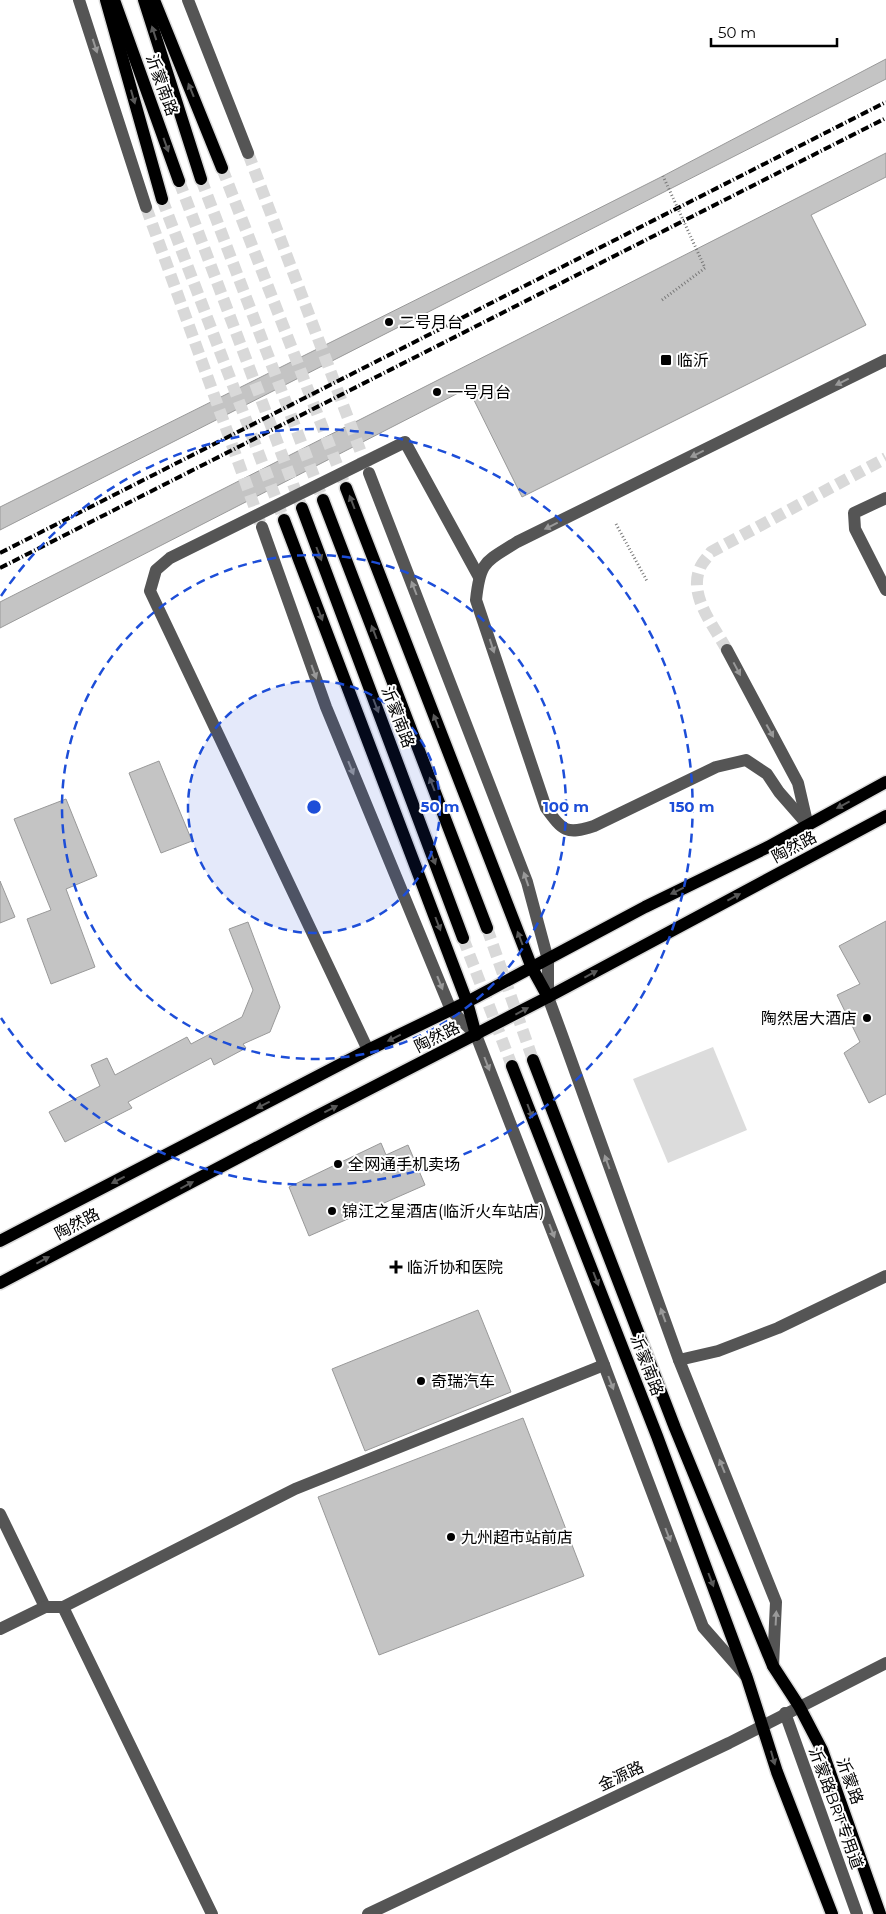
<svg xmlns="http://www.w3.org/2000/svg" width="886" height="1914" viewBox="0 0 886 1914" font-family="Montserrat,'Noto Sans SC',sans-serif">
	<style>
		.green { fill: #dcdcdc }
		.building { fill: #c4c4c4; stroke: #999 }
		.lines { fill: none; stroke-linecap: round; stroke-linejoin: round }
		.minor-tunnel { stroke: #d9d9d9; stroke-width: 12; stroke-dasharray: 12 6; stroke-linecap: butt }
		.major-tunnel { stroke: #d9d9d9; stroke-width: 12; stroke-dasharray: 12 6; stroke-linecap: butt }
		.major-casing { stroke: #dbdbdb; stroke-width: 15 }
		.path { stroke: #777; stroke-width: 3; stroke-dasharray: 1 2.5; stroke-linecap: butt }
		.minor { stroke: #555; stroke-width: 12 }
		.major { stroke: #000; stroke-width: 12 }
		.rail { stroke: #000; stroke-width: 4; stroke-dasharray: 8 2.5 1 2.5; stroke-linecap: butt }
		.path-bridge { stroke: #777; stroke-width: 3; stroke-dasharray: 1 2.5; stroke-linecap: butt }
		.oneway { fill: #595959 }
		.oneway2 { fill: #999 }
		.ring { fill: none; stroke: #1d4ed8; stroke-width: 2.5; stroke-dasharray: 9 6 }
		.poi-dot { fill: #000; stroke: #fff; stroke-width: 2 }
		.labels { text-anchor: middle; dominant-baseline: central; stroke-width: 4; stroke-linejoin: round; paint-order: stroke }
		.street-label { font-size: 16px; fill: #000; stroke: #fff }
		.poi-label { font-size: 16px; fill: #000; stroke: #fff; text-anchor: start }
		.centre { fill: #1d4ed8; stroke: #fff; stroke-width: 2.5 }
		.ring-label { font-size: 15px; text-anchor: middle; font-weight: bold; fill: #1d4ed8; stroke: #fff; stroke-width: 4; stroke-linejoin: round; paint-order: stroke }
	</style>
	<rect width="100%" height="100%" fill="#fff"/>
	<polygon class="green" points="713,1047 747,1130 668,1163 633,1079"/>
	<g class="building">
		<polygon points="886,59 886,79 0,530 0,507 530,243 663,176"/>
		<polygon points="886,153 886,177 811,215 866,325 522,497 468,388 0,628 0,602"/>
		<polygon points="159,761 192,841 161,853 129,773"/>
		<polygon points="66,799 97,876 66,889 95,967 51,984 27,919 51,910 14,819"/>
		<polygon points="0,881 15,917 0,923"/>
		<polygon points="886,921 886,1094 869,1103 844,1053 860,1042 837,995 860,984 839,946"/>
		<polygon points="248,922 280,1007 270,1032 243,1044 246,1048 214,1065 211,1058 128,1102 132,1108 65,1142 49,1112 100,1086 91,1065 107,1058 115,1075 187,1037 191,1044 242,1017 253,990 229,929"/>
		<polygon points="381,1143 386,1155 408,1145 425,1185 309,1236 289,1187"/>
		<polygon points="478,1310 511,1392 365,1451 332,1369"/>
		<polygon points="523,1418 584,1576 379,1655 318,1497"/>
	</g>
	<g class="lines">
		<g class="minor-tunnel">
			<polyline points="248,153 368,471"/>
			<polyline points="146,207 261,525"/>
			<path d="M727,650C714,626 688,596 700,568C702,562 708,557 711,552L886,458"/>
		</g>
		<g class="major-tunnel">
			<polyline points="222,168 346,488"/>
			<polyline points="201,179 323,500"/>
			<polyline points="179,181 302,508"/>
			<polyline points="162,199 284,520"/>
			<polyline points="487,928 533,1060"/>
			<polyline points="463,938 512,1066"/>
		</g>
		<g class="major-casing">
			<g id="major">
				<polyline points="106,0 162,199"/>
				<polyline points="114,0 179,181"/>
				<polyline points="144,0 201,179"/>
				<polyline points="154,0 222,168"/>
				<polyline points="346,488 532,968 548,997"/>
				<polyline points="323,500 487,928"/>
				<polyline points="302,508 463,938"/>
				<polyline points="284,520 467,1002 476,1035"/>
				<polyline points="533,1060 675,1428 773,1666 799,1706 822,1750 880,1914"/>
				<polyline points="512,1066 657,1436 747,1678 777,1772 832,1914"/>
				<polyline points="0,1241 368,1050 467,1002 645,907 768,847 886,782"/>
				<polyline points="0,1283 317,1116 548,997 886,816"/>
			</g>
		</g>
		<polyline class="path" points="616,524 647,581"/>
		<g class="minor">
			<polyline points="79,0 146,207"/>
			<polyline points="188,0 248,153"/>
			<polyline points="369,473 527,882 548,960 548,997 562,1035 679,1360 776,1602 773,1666"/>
			<polyline points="886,498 854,513 855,529 886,590"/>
			<polyline points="262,527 326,707 451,1010 476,1035 604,1365 703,1627 746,1676"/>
			<polyline points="727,650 798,783 807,822"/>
			<path d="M807,824L779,792L767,774L746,760L716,767L594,826C566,835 563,831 546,808L476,600C480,560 486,562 517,542L886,360"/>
			<polyline points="368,1050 150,591 156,570 170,558 405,442 479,577"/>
			<polyline points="679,1360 718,1351 778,1328 886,1276"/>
			<polyline points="0,1514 45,1607"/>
			<polyline points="63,1607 212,1914"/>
			<polyline points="0,1629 45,1607 63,1607 295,1489 604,1365"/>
			<polyline points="785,1713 857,1914"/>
			<polyline points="368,1914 729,1743 886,1663"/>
		</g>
		<use href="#major" class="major"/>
		<g class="rail">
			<polyline points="0,553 886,102"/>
			<polyline points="0,568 886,118"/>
		</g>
		<polyline class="path-bridge" points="662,300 705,268 663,176"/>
	</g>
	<defs><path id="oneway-solid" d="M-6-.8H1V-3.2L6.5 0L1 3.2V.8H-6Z" transform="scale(1.25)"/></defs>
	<g class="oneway">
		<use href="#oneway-solid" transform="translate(154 33) rotate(-108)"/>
		<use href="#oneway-solid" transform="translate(191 90) rotate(-112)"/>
		<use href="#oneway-solid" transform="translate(133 97) rotate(74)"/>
		<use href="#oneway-solid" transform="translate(166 145) rotate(70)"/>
		<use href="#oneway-solid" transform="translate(352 502) rotate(-111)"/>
		<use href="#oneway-solid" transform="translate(319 554) rotate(69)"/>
		<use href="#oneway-solid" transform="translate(320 614) rotate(69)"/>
		<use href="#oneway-solid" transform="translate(374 632) rotate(-111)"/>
		<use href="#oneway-solid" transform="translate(376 706) rotate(69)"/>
		<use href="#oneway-solid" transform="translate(436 721) rotate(-111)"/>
		<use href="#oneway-solid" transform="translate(432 784) rotate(-111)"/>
		<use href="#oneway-solid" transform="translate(843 805) rotate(152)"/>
		<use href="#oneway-solid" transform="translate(433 858) rotate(69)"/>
		<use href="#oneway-solid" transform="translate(677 891) rotate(154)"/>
		<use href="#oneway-solid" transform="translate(734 897) rotate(-28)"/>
		<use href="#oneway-solid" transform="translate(438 924) rotate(69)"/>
		<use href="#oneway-solid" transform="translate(520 938) rotate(-111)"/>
		<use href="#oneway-solid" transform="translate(591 974) rotate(-28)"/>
		<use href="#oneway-solid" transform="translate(522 1011) rotate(-28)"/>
		<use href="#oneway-solid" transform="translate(394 1038) rotate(154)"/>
		<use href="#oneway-solid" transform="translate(263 1105) rotate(153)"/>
		<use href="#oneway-solid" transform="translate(331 1109) rotate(-27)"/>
		<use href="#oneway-solid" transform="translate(530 1111) rotate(69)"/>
		<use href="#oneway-solid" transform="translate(118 1180) rotate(153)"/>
		<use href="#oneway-solid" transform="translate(187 1185) rotate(-28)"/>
		<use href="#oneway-solid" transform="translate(43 1260) rotate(-28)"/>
		<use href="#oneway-solid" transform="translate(596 1279) rotate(69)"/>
		<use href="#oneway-solid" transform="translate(711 1580) rotate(69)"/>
		<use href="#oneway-solid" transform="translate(773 1758) rotate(74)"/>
	</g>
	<g class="oneway2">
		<use href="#oneway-solid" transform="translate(95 46) rotate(72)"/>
		<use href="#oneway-solid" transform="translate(842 382) rotate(154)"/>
		<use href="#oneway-solid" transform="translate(697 454) rotate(154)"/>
		<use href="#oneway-solid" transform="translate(551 526) rotate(154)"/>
		<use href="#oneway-solid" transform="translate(414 588) rotate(-111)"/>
		<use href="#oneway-solid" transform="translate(492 646) rotate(72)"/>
		<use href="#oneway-solid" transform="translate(737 669) rotate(62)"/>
		<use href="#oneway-solid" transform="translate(314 672) rotate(70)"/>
		<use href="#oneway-solid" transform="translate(770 731) rotate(61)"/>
		<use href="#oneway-solid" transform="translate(351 768) rotate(68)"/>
		<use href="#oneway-solid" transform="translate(526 879) rotate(-109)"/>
		<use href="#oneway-solid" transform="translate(440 983) rotate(68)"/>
		<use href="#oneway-solid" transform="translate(487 1064) rotate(69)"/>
		<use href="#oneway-solid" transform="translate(607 1162) rotate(-110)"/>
		<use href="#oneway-solid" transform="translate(552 1231) rotate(69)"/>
		<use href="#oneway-solid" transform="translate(663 1315) rotate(-110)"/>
		<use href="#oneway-solid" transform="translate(611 1383) rotate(69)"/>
		<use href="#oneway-solid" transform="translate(722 1466) rotate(-112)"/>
		<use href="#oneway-solid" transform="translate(668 1535) rotate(69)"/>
		<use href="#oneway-solid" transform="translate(776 1618) rotate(-87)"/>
	</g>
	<circle cx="314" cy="807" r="126" fill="#1d4ed8" fill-opacity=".12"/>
	<g class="ring">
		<circle cx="314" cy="807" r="126"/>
		<circle cx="314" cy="807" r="252"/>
		<path d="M1 596A378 378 0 1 1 1 1018"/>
	</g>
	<g class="poi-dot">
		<circle cx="389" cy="322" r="5"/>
		<rect x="660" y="354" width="12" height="12" rx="2.5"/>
		<circle cx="437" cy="392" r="5"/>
		<circle cx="867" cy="1018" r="5"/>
		<circle cx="338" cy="1164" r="5"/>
		<circle cx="332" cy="1211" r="5"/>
		<path d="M393.5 1259.5h5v5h5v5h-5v5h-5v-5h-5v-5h5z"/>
		<circle cx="421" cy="1381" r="5"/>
		<circle cx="451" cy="1537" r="5"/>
	</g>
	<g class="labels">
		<g class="street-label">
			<text transform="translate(162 85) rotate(70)">沂蒙南路</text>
			<text transform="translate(398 717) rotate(69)">沂蒙南路</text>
			<text transform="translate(794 847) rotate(-28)">陶然路</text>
			<text transform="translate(437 1037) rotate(-27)">陶然路</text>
			<text transform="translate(77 1224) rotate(-28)">陶然路</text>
			<text transform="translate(647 1365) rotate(69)">沂蒙南路</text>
			<text transform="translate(621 1776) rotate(-25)">金源路</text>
			<text transform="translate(850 1781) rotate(70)">沂蒙路</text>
			<text transform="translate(836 1808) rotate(70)">沂蒙路BRT专用道</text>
		</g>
		<g class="poi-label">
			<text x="399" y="322">二号月台</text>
			<text x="677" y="360">临沂</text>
			<text x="447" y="392">一号月台</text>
			<text x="857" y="1018" text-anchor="end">陶然居大酒店</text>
			<text x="348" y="1164">全网通手机卖场</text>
			<text x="342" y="1211">锦江之星酒店(临沂火车站店)</text>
			<text x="407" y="1267">临沂协和医院</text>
			<text x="431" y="1381">奇瑞汽车</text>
			<text x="461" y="1537">九州超市站前店</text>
		</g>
	</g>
	<circle cx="314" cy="807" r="8" class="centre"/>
	<g class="ring-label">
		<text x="440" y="812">50 m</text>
		<text x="566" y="812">100 m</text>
		<text x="692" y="812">150 m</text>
	</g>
	<path d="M711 38v8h126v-8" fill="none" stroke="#000000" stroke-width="2.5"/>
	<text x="718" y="38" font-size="15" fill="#000000" stroke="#ffffff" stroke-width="4" paint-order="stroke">50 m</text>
</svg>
